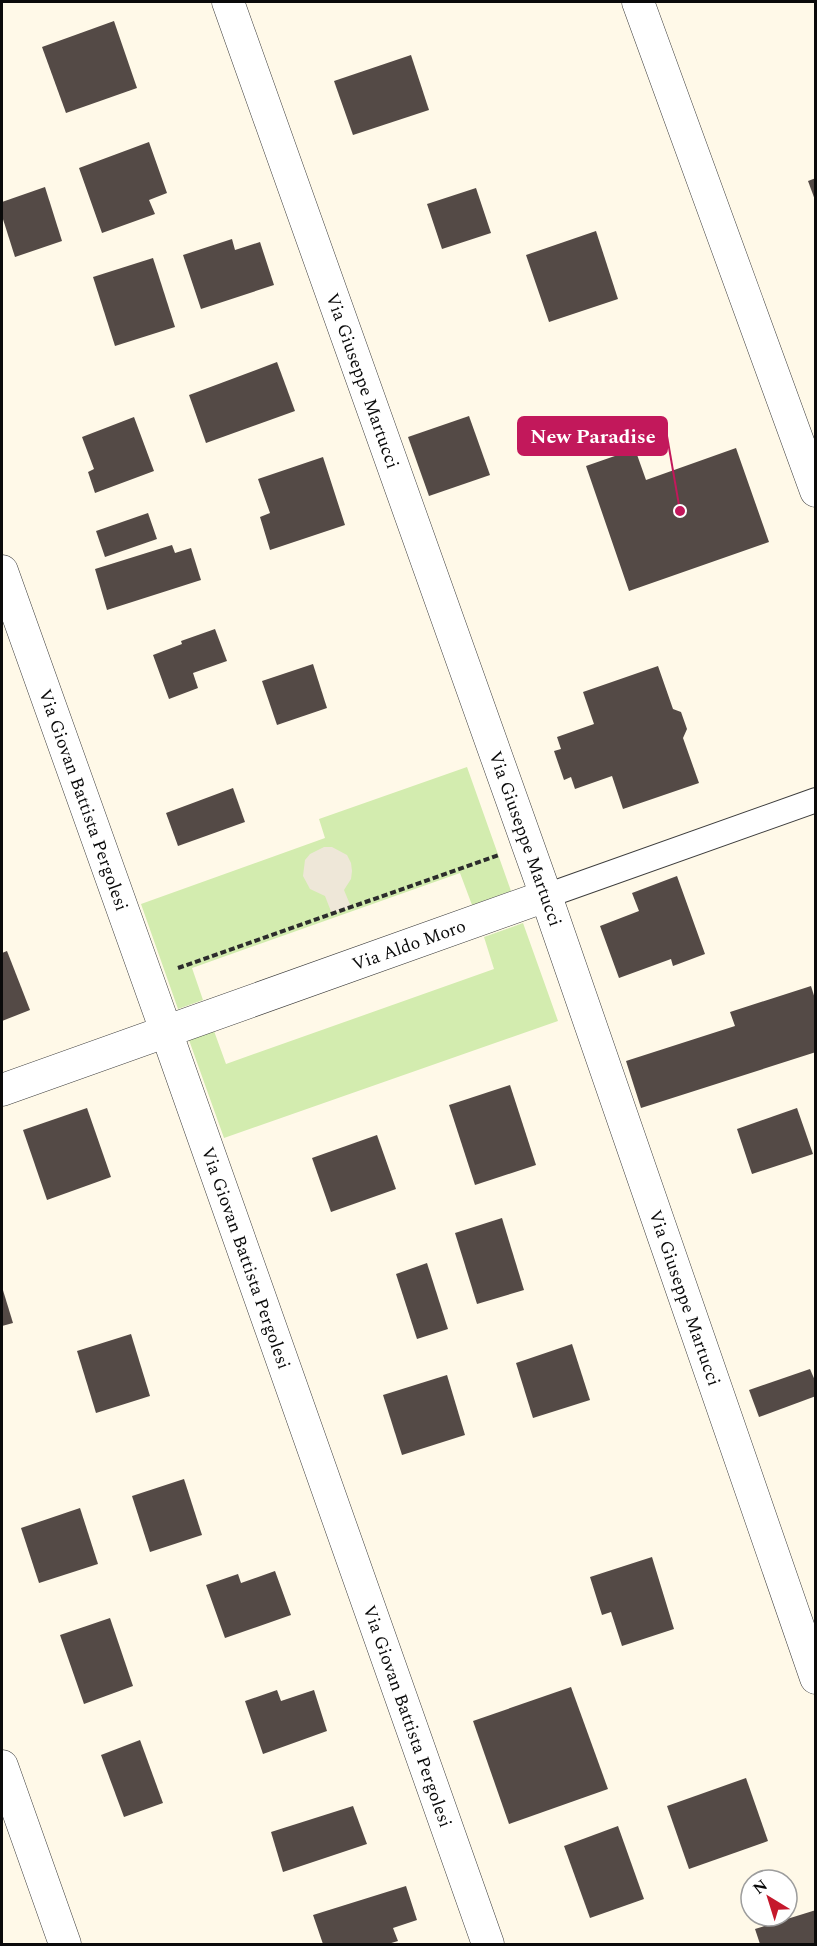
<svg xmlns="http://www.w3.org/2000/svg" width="817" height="1946" viewBox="0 0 817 1946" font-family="Spectral,serif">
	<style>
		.green { fill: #d3ecaf }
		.plaza { fill: #eee7d8 }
		.building { fill: #544a46 }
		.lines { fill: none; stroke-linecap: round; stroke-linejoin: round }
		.pedestrian-casing { stroke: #3d3d3d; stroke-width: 26 }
		.minor-casing { stroke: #3d3d3d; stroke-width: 33 }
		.path { stroke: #2c2c2c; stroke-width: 4; stroke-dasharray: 6 3; stroke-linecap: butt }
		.pedestrian { stroke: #fff; stroke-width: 24 }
		.minor { stroke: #fff; stroke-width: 32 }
		.labels { text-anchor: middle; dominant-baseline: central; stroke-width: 6; stroke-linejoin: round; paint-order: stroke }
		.street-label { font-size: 18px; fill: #0a0a0a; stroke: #fff }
		.leader { fill: none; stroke: #c2185b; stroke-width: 2 }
		.callout-dot { fill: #c2185b; stroke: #fff; stroke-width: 2 }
		.callout { fill: #c2185b; stroke: #c2185b; stroke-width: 2 }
		.callout-label { font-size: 20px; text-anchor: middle; font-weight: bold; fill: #fff }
	</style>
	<rect width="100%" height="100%" fill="#fff9e8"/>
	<g class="green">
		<polygon points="467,767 511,891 472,905 460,873 192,968 203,1000 178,1009 141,904 325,838 319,819"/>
		<polygon points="523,923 558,1021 224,1138 189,1040 214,1031 226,1064 494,969 484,937"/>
	</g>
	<polygon class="plaza" points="324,847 332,847 347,855 351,863 352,871 351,879 344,890 351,907 332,914 325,896 310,889 303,876 305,860 310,854"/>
	<g class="building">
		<polygon points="114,21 137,88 66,113 42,47"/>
		<polygon points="411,55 429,110 353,135 334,81"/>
		<polygon points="149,142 167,193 149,200 155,214 102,233 79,168"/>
		<polygon points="816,178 816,200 815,200 808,181"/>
		<polygon points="45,187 62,241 15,257 2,216 2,202"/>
		<polygon points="476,188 491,233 442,249 427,204"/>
		<polygon points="596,231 618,299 549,322 526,255"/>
		<polygon points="232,239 235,250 260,242 274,285 201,309 183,255"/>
		<polygon points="153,258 175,327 115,346 93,277"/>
		<polygon points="277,362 295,411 206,443 189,395"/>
		<polygon points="469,416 490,475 429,496 408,437"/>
		<polygon points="134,417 154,471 95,493 88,472 94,469 82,437"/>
		<polygon points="736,448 769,542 629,591 586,466 635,449 646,480"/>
		<polygon points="323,457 345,525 270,550 260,517 270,513 258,479"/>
		<polygon points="148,513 157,539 105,557 96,531"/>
		<polygon points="172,545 175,553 191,548 201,580 107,610 95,569"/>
		<polygon points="215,629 227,661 193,673 198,688 169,699 153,655 182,644 181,641"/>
		<polygon points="313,664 327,708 277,725 262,681"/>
		<polygon points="658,666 673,709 681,712 687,729 683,738 699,783 623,809 612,776 575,789 571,777 564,780 554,751 561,749 557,737 594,724 583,692"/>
		<polygon points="233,788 245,822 178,846 166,813"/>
		<polygon points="677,876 705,954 673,966 671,959 619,978 600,926 639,911 632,893"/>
		<polygon points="7,951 30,1010 2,1021 2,953"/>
		<polygon points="811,986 816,1002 816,1052 641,1108 626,1061 735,1026 730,1012"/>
		<polygon points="510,1085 536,1165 475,1185 449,1105"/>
		<polygon points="87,1108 111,1177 47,1200 23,1130"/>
		<polygon points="797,1108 813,1154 752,1174 737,1129"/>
		<polygon points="377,1135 396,1189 331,1212 312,1158"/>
		<polygon points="502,1218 524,1290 477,1304 455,1233"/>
		<polygon points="427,1263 448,1329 417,1339 396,1274"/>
		<polygon points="2,1287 13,1323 2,1326"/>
		<polygon points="131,1334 150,1396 96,1413 77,1351"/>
		<polygon points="572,1344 590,1400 533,1418 516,1363"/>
		<polygon points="810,1369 816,1383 816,1396 759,1417 749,1390"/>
		<polygon points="447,1375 465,1435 402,1455 383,1395"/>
		<polygon points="184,1479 202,1535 150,1552 132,1496"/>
		<polygon points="80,1508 98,1564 39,1583 21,1528"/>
		<polygon points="652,1557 674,1629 622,1646 611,1612 602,1615 590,1577"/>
		<polygon points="275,1571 291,1615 225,1638 206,1585 238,1574 241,1583"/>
		<polygon points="110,1618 133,1686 84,1704 60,1635"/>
		<polygon points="571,1687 608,1789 509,1824 473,1721"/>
		<polygon points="277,1690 281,1701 314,1690 327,1731 263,1754 245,1701"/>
		<polygon points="140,1740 163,1803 124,1817 101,1755"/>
		<polygon points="746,1778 768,1841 689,1869 667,1806"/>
		<polygon points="353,1806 367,1844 283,1872 271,1832"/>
		<polygon points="618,1826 644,1899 590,1918 564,1846"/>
		<polygon points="406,1886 417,1920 393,1928 398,1941 388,1944 323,1944 313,1915"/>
		<polygon points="816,1910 816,1944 760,1944 755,1929"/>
	</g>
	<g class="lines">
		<g class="pedestrian-casing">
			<polyline id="pedestrian" points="546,896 816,800"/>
		</g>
		<g class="minor-casing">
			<g id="minor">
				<path id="s1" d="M228,2L546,896L816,1678"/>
				<polyline points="638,2 816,491"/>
				<path id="s2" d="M2,571L166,1031L488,1944"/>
				<path id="s3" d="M2,1090L546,896"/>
				<polyline points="2,1766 65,1944"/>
			</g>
		</g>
		<polyline class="path" points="178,968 499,855"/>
		<use href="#pedestrian" class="pedestrian"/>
		<use href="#minor" class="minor"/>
	</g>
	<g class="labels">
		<g class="street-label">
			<text stroke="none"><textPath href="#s1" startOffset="402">Via Giuseppe Martucci</textPath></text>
			<text stroke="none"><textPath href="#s2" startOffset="243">Via Giovan Battista Pergolesi</textPath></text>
			<text stroke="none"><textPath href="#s1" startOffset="888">Via Giuseppe Martucci</textPath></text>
			<text stroke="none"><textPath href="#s3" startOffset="432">Via Aldo Moro</textPath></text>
			<text stroke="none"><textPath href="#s2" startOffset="729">Via Giovan Battista Pergolesi</textPath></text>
			<text stroke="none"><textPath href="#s1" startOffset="1374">Via Giuseppe Martucci</textPath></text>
			<text stroke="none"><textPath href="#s2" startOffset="1215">Via Giovan Battista Pergolesi</textPath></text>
		</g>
	</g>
	<path class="leader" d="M680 511L667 436"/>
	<circle class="callout-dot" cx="680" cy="511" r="6"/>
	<rect class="callout" x="518" y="417" width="149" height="38" rx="6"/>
	<g class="callout-label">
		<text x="593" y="443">New Paradise</text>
	</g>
	<rect width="817" height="1946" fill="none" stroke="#0a0a0a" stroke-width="6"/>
	<g transform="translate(769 1898) rotate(322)"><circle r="28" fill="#ffffff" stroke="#9d9d9d" stroke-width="1.5"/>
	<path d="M0-4.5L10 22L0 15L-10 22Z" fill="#c5182c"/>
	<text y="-9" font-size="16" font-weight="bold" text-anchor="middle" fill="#0a0a0a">N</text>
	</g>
</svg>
